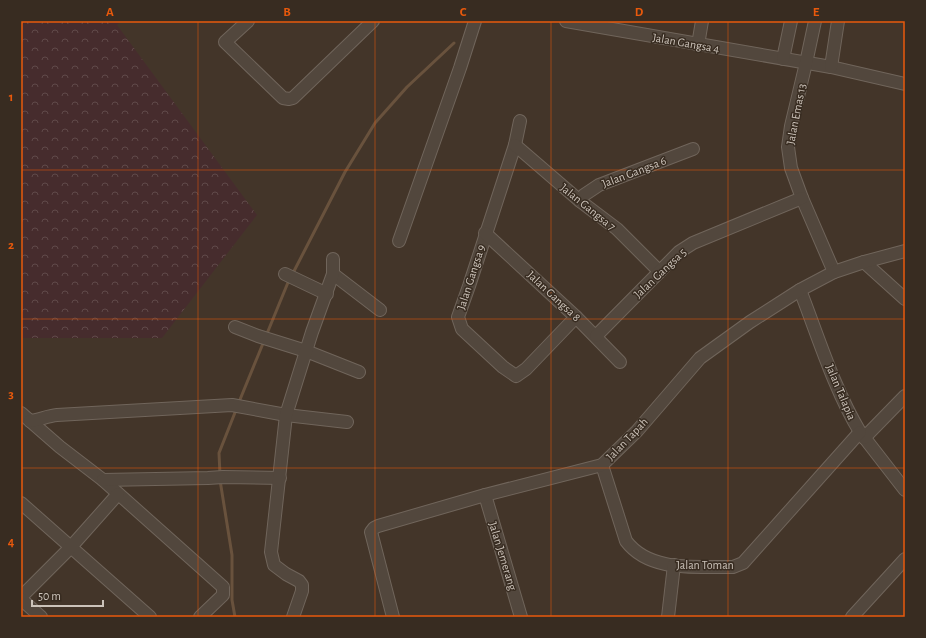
<svg xmlns="http://www.w3.org/2000/svg" width="926" height="638" viewBox="0 0 926 638" font-family="'Alegreya Sans',sans-serif">
	<style>
		.forest { fill: url(#forest-crowns) }
		.lines { fill: none; stroke-linecap: round; stroke-linejoin: round }
		.stream { stroke: #69523d; stroke-width: 3 }
		.street-casing { stroke: #70655b; stroke-width: 14 }
		.street { stroke: #52473d; stroke-width: 12 }
		.grid { fill: none; stroke: #e8590c; stroke-width: 1; stroke-opacity: 0.55 }
		.labels { text-anchor: middle; dominant-baseline: central; stroke-width: 3; stroke-linejoin: round; paint-order: stroke }
		.street-label { font-size: 12px; fill: #ccc3ba; stroke: #382c21 }
		.neatline { fill: none; stroke: #e8590c; stroke-width: 1.5 }
		.grid-label { font-size: 13px; text-anchor: middle; font-weight: bold; fill: #e8590c }
	</style>
	<defs>
		<pattern id="forest-crowns" width="20" height="18" patternUnits="userSpaceOnUse"><rect width="20" height="18" fill="#462c2d"/><path d="M2 6a3 3 0 1 1 6 0M12 15a3 3 0 1 1 6 0" fill="none" stroke="#604949"/></pattern>
	</defs>
	<rect width="100%" height="100%" fill="#433529"/>
	<polygon class="forest" points="21,21 121,21 117,25 257,215 162,338 21,338"/>
	<g class="lines">
		<g class="stream">
			<polyline points="292,275 345,172 375,123 407,87 454,43"/>
			<polyline points="266,336 289,280"/>
			<polyline points="239,402 264,341"/>
			<polyline points="220,475 219,453 236,410"/>
			<polyline points="220,480 232,555 232,600 235,617"/>
		</g>
		<g class="street-casing">
			<g id="street">
				<polyline points="248,21 225,42 283,98 289,99 293,98 373,21"/>
				<polyline points="566,21 831,67 905,84"/>
				<polyline points="815,21 806,63 791,126 788,147 791,168 802,198 834,272"/>
				<polyline points="698,45 702,21"/>
				<polyline points="783,59 791,21"/>
				<polyline points="831,67 838,21"/>
				<polyline points="520,121 515,145 469,286 458,317 462,329 503,367 516,376 526,369 576,317"/>
				<polyline points="515,145 580,201 617,229 659,271"/>
				<polyline points="580,201 584,195 599,185 693,149"/>
				<polyline points="485,233 576,317 620,362"/>
				<polyline points="399,241 460,68 475,21"/>
				<polyline points="864,262 905,299"/>
				<polyline points="285,274 327,294"/>
				<polyline points="333,274 380,310"/>
				<path d="M800,290C818,336 834,389 860,432L905,490"/>
				<polyline points="235,327 258,336 306,351 359,372"/>
				<polyline points="596,336 679,252 693,243 802,198"/>
				<polyline points="21,413 60,447 103,480 223,587 223,595 200,617"/>
				<path d="M30,421C39,420 47,416 57,415L232,405L286,415L347,422"/>
				<polyline points="864,438 905,396"/>
				<path d="M602,465L626,541C650,573 698,566 733,567L743,563L860,432"/>
				<polyline points="103,480 208,478 223,477 280,478"/>
				<polyline points="485,495 521,617"/>
				<polyline points="21,503 150,617"/>
				<polyline points="21,597 70,548 118,494"/>
				<polyline points="21,599 41,617"/>
				<polyline points="293,617 302,591 302,585 299,581 286,574 274,565 271,552 286,415 312,332 333,274 333,259"/>
				<polyline points="393,617 371,532 374,528 378,526 485,495 602,465 637,431 700,358 750,322 800,290 834,272 864,262 905,251"/>
				<polyline points="668,617 674,565"/>
				<polyline points="852,617 905,559"/>
			</g>
		</g>
		<use href="#street" class="street"/>
	</g>
	<path class="grid" d="M198,21V617M375,21V617M551,21V617M728,21V617M21,170H905M21,319H905M21,468H905"/>
	<g class="labels">
		<g class="street-label">
			<text transform="translate(686 43) rotate(10)">Jalan Gangsa 4</text>
			<text transform="translate(796 114) rotate(-79)">Jalan Emas 13</text>
			<text transform="translate(634 172) rotate(-21)">Jalan Gangsa 6</text>
			<text transform="translate(588 207) rotate(39)">Jalan Gangsa 7</text>
			<text transform="translate(660 273) rotate(-43)">Jalan Gangsa 5</text>
			<text transform="translate(471 277) rotate(-72)">Jalan Gangsa 9</text>
			<text transform="translate(554 296) rotate(43)">Jalan Gangsa 8</text>
			<text transform="translate(841 392) rotate(67)">Jalan Talapia</text>
			<text transform="translate(627 439) rotate(-46)">Jalan Tapah</text>
			<text transform="translate(503 556) rotate(73)">Jalan Jemerang</text>
			<text x="705" y="565">Jalan Toman</text>
		</g>
	</g>
	<rect width="926" height="638" fill="none" stroke="#382c21" stroke-width="44"/>
	<path d="M32 600v6h71v-6" fill="none" stroke="#ccc3ba" stroke-width="2"/>
	<text x="38" y="600" font-size="12" fill="#ccc3ba" stroke="#382c21" stroke-width="3" paint-order="stroke">50 m</text>
	<rect x="22" y="22" width="882" height="594" class="neatline"/>
	<g class="grid-label">
		<text x="110" y="16">A</text>
		<text x="287" y="16">B</text>
		<text x="463" y="16">C</text>
		<text x="639" y="16">D</text>
		<text x="816" y="16">E</text>
		<text x="11" y="101">1</text>
		<text x="11" y="249">2</text>
		<text x="11" y="398">3</text>
		<text x="11" y="546">4</text>
	</g>
</svg>
